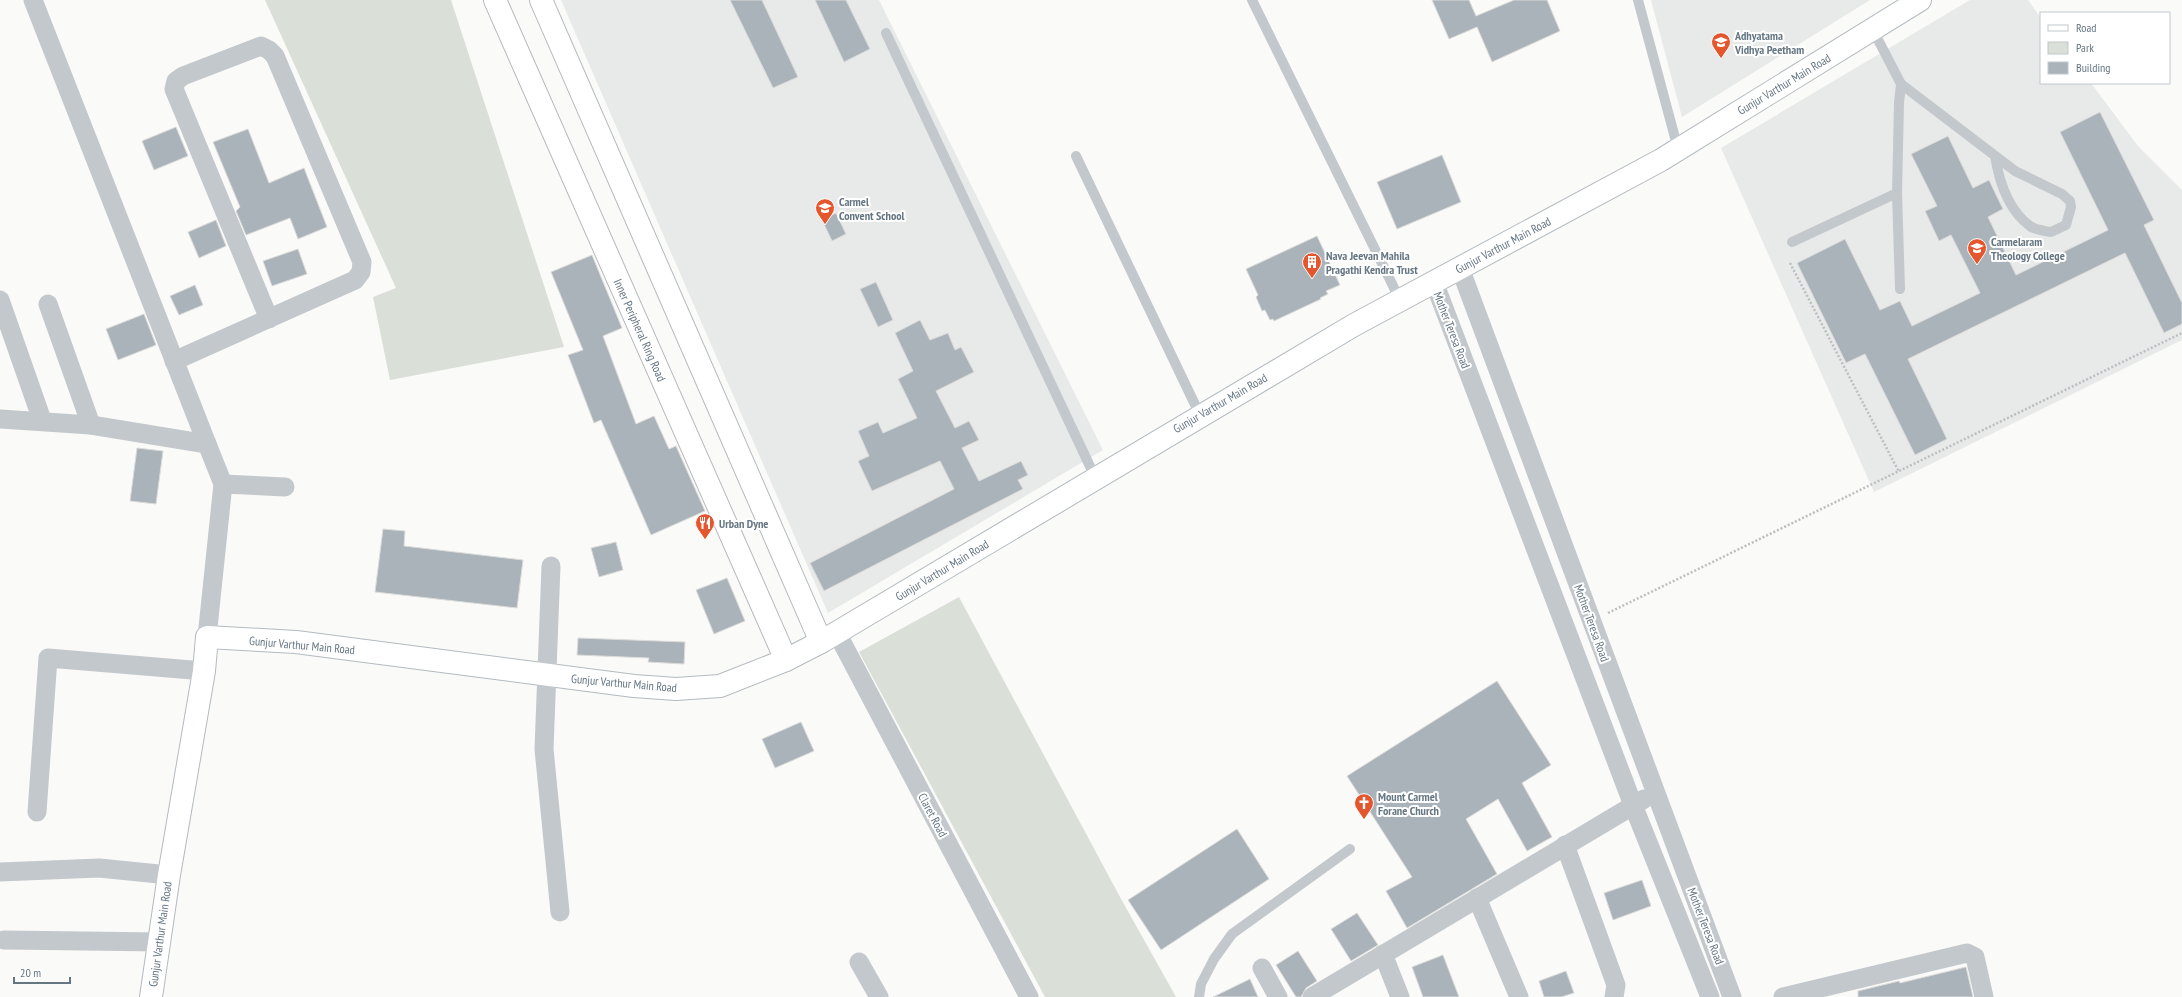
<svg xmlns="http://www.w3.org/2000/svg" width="2182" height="997" viewBox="0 0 2182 997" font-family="'PT Sans Narrow',sans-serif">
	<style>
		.built { fill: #e8e9e9 }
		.green { fill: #dadfd7 }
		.building { fill: #aab3b9; stroke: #dcdcda }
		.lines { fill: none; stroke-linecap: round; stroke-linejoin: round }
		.secondary-casing { stroke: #b3babf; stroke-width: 24 }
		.primary-casing { stroke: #b5babe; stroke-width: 24 }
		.path { stroke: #bbbfc2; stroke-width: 2.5; stroke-dasharray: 2 2; stroke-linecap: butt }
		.service { stroke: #c3c8cc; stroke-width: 10 }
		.minor { stroke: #c3c8cc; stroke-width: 19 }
		.secondary { stroke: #fff; stroke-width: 22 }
		.primary { stroke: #fff; stroke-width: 22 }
		.labels { text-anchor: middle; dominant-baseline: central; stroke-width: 4; stroke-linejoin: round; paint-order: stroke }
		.poi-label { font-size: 12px; font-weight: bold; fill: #657683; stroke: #fff; text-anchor: start }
		.street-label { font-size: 12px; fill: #657683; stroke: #fff }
	</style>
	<rect width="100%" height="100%" fill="#fafaf8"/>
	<g class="built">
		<polygon points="561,0 879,0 1103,450 828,613"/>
		<polygon points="1651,0 1870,0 1682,117"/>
		<polygon points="1970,0 2028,0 2041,18 2041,83 2091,83 2138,146 2182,190 2182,340 1874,492 1721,148"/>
	</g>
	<g class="green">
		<polygon points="265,0 451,0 564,347 390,380 373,297 396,288"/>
		<polygon points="959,597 1120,897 1176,997 1045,997 859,652"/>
	</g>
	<g class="building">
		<polygon points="730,0 762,0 798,77 773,88"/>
		<polygon points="815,0 846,0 870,49 844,62"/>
		<polygon points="1432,0 1469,0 1476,16 1514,0 1547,0 1560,31 1492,62 1477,27 1449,39"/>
		<polygon points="2100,112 2154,220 2144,225 2182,303 2182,324 2164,333 2125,253 1908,359 1947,439 1915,455 1865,354 1846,363 1797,263 1845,239 1880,310 1900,301 1912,326 1980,293 1951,235 1939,241 1925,211 1937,206 1911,154 1948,136 1973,188 1989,180 2003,209 1988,217 2016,275 2108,230 2060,132"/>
		<polygon points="176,127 188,156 154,170 142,141"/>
		<polygon points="248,129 269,183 304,168 327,227 298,239 290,218 246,235 236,211 240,207 213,142"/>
		<polygon points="1442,155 1461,202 1397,229 1377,182"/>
		<polygon points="836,213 846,234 832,241 822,220"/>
		<polygon points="216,220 226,246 199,258 188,232"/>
		<polygon points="1317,236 1340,285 1326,291 1328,294 1320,298 1321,299 1274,321 1273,319 1270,320 1265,310 1262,311 1256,297 1258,295 1246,269"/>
		<polygon points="298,249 307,274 272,286 263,261"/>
		<polygon points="592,255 622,328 603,336 636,424 654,416 669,449 676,446 705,511 651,535 601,420 594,423 568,355 583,350 551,272"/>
		<polygon points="876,282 893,320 878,327 860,289"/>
		<polygon points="195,285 203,305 179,315 170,296"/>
		<polygon points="144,314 156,345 118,360 106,329"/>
		<polygon points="920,320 930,340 948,333 955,350 961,347 974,372 936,391 955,428 969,421 979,440 962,448 979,481 1021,461 1028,475 1018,480 1023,489 824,591 810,563 954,489 940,461 872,491 858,461 869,456 858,431 878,422 883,433 917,418 898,379 913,371 895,333"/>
		<polygon points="137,448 163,451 156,504 130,501"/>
		<polygon points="383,529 405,531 404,546 523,560 517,608 375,592"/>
		<polygon points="616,542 623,570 599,577 591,548"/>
		<polygon points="727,578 745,621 714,634 696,590"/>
		<polygon points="578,638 685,642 684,664 648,662 649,658 577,655"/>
		<polygon points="1497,681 1551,765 1522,783 1552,837 1527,851 1498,799 1466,819 1497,874 1407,928 1386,891 1412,877 1347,776"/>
		<polygon points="801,722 814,751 775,768 762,739"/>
		<polygon points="1237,829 1269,879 1161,950 1128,900"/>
		<polygon points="1642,880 1651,906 1613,920 1604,893"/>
		<polygon points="1357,913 1378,945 1351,961 1331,929"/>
		<polygon points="1298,951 1317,981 1306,988 1301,997 1296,997 1276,965"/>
		<polygon points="1443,955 1459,997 1423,997 1412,967"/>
		<polygon points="1966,967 1973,997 1858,997 1858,991 1899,981 1900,983"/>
		<polygon points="1566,971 1574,993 1561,997 1544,997 1539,981"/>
		<polygon points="1250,979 1258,997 1213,997"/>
	</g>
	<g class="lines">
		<g class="secondary-casing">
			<polyline id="secondary" points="151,997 169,875 204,671 207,637 296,642 634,686 676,689 720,686 786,660 821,642 1354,325 1661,160 1920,0"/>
		</g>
		<g class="primary-casing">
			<g id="primary">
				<polyline points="495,0 786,660"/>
				<polyline points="541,0 821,642"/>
			</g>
		</g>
		<g class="path">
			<polyline points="1790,263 1899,472"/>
			<polyline points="1608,613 2182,333"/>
		</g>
		<g class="service">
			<polyline points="1252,0 1400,300"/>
			<polyline points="1638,0 1678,149"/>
			<polyline points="1873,30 1901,84 1899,103 1897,193 1900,289"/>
			<polyline points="886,33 1095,477"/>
			<path d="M1901,84L2015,171L2062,194L2070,201L2071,207L2066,225L2051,232C2045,231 2035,230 2030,226C2008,210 1999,181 1995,156"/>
			<polyline points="1076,156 1200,415"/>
			<polyline points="1792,242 1897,193"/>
			<polyline points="1199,997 1201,984 1214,959 1232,934 1350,849"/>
		</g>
		<g class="minor">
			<polyline points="33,0 207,444"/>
			<polyline points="1460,268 1732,997"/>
			<polyline points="1434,282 1633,805 1710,997"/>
			<polyline points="0,300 42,420"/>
			<polyline points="48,304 91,425"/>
			<polyline points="174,361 355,280 361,272 362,262 275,56 269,50 261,46 183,76 176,81 174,89 269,319"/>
			<polyline points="0,419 91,425 207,444 223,484 207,637"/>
			<polyline points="223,484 285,487"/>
			<polyline points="551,566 544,749 560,912"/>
			<polyline points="837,633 1029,997"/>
			<polyline points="37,812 48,658 204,671"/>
			<polyline points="1565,845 1616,985 1614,997"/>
			<polyline points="0,872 99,868 169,875"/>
			<polyline points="1477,898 1519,997"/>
			<polyline points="4,940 161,942"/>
			<polyline points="1383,954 1400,997"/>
			<polyline points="859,962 879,997"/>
			<polyline points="1262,968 1278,997"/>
			<polyline points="1312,997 1644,799"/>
			<polyline points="1783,997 1967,953 1975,957 1984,997"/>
		</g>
		<use href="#secondary" class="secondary"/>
		<use href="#primary" class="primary"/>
	</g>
	<defs>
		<g id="school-pin" transform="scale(1)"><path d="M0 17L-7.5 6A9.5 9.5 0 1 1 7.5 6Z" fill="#e4572e" stroke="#fff"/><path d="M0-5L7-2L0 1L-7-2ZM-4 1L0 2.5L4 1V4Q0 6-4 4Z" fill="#fff"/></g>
		<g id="university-pin" transform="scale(1)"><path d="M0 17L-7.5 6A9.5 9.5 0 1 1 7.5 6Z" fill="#e4572e" stroke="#fff"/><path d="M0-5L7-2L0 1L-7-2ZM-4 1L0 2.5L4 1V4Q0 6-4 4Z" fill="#fff"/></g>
		<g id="building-pin" transform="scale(1)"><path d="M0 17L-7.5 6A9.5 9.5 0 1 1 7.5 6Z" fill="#e4572e" stroke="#fff"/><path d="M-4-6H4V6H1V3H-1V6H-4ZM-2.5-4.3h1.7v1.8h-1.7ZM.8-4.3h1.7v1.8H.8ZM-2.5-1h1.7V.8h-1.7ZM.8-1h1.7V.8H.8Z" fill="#fff"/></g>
		<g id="restaurant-pin" transform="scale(1)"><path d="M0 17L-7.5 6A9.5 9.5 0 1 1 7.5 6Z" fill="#e4572e" stroke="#fff"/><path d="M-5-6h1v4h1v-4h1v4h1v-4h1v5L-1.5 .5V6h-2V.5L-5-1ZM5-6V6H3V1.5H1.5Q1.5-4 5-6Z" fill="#fff"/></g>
		<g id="church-pin" transform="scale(1)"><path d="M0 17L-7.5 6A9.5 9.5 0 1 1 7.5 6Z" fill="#e4572e" stroke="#fff"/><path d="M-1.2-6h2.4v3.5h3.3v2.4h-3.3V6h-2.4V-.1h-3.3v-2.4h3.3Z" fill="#fff"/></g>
	</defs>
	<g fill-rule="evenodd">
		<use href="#school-pin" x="1721" y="42"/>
		<use href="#school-pin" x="825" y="208"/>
		<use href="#university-pin" x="1977" y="248"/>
		<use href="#building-pin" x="1312" y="262"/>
		<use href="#restaurant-pin" x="705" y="523"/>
		<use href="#church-pin" x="1364" y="803"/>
	</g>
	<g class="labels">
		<g class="poi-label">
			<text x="1735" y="35">Adhyatama<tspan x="1735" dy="14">Vidhya Peetham</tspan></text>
			<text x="839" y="201">Carmel<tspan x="839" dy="14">Convent School</tspan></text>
			<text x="1991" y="241">Carmelaram<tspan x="1991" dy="14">Theology College</tspan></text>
			<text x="1326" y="255">Nava Jeevan Mahila<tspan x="1326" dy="14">Pragathi Kendra Trust</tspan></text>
			<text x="719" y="523">Urban Dyne</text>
			<text x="1378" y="796">Mount Carmel<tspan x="1378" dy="14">Forane Church</tspan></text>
		</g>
		<g class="street-label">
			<text transform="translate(1784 84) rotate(-31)">Gunjur Varthur Main Road</text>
			<text transform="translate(1503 245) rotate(-28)">Gunjur Varthur Main Road</text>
			<text transform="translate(640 330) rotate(66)">Inner Peripheral Ring Road</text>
			<text transform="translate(1452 330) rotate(69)">Mother Teresa Road</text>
			<text transform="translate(1220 403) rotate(-30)">Gunjur Varthur Main Road</text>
			<text transform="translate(942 570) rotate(-31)">Gunjur Varthur Main Road</text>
			<text transform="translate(1592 623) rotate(70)">Mother Teresa Road</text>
			<text transform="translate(302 645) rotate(5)">Gunjur Varthur Main Road</text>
			<text transform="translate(624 683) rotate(5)">Gunjur Varthur Main Road</text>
			<text transform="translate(933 815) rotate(62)">Claret Road</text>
			<text transform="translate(1706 926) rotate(69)">Mother Teresa Road</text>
			<text transform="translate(160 934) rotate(-82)">Gunjur Varthur Main Road</text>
		</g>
	</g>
	<rect x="2040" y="12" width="130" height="72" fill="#ffffff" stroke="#c1c8cd"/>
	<rect x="2048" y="25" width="20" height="6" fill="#ffffff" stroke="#c1c8cd"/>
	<text x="2076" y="32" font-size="12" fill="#657683">Road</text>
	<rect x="2048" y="42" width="20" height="12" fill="#dadfd7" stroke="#c1c8cd"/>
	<text x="2076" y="52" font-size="12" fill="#657683">Park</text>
	<rect x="2048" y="62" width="20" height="12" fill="#aab3b9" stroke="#c1c8cd"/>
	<text x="2076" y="72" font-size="12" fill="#657683">Building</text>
	<path d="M14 977v6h56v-6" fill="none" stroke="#657683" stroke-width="2"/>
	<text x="20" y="977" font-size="12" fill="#657683" stroke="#ffffff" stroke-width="3" paint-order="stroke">20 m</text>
</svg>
